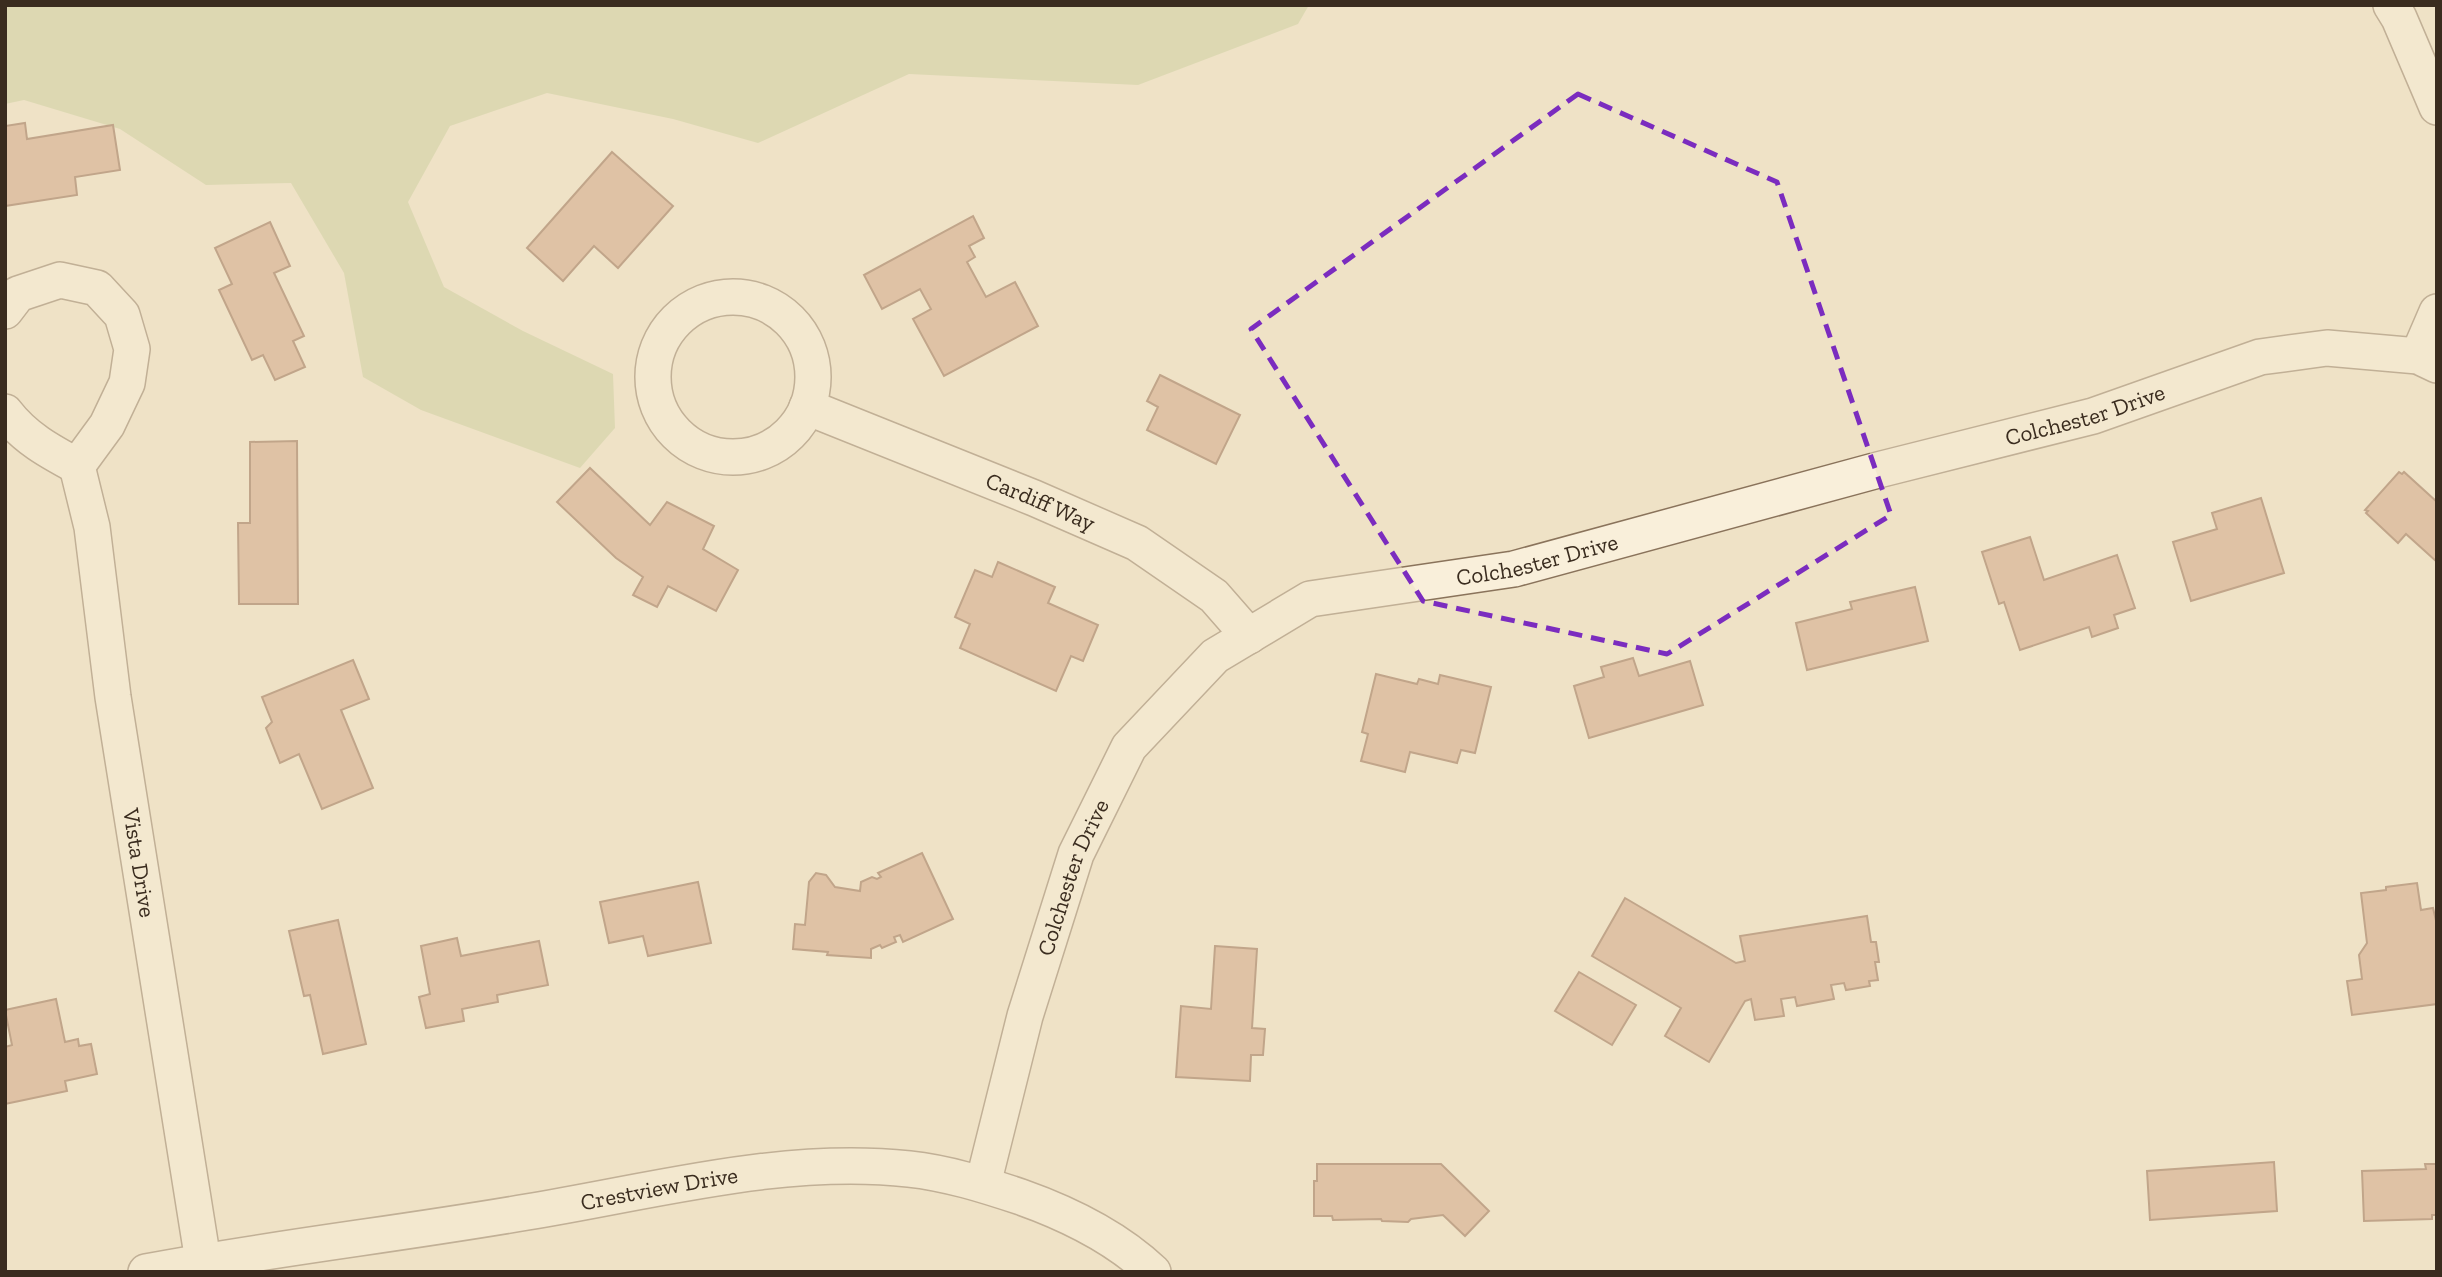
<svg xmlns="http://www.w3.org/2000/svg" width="2442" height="1277" viewBox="0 0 2442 1277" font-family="'Zilla Slab',serif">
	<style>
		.green { fill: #c8cd9a }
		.building { fill: #cd9c7c; stroke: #8a5c41; stroke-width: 2 }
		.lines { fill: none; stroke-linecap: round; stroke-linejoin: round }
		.minor-casing { stroke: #8a735b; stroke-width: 38 }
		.minor { stroke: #f9efda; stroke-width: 35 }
		.marked { fill: none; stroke: #7b2cbf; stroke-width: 5; stroke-dasharray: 14 9; stroke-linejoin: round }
		.labels { text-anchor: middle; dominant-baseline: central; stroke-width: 7; stroke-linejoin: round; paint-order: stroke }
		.street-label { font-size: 23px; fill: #3a2c1f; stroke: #f6ecd6 }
	</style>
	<rect width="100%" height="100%" fill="#efe2c6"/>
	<polygon class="green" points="5,5 1309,5 1298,24 1138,85 909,74 758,143 673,119 547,93 450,126 408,202 444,287 523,331 613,374 615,428 580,468 421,410 363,377 344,273 291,183 206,185 120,129 24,100 5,104"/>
	<g class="building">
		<polygon points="25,123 27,139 113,125 120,170 75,177 77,195 5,206 5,126"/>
		<polygon points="612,152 673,206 618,268 594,246 563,281 527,248"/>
		<polygon points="973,216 984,238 969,246 975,257 967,262 986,297 1015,282 1038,326 944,376 913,319 931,309 920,289 882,309 864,275"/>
		<polygon points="270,222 290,266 274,273 304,336 293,341 305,367 275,380 263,355 252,360 219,290 232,284 215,248"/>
		<polygon points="1160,375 1240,415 1216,464 1147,430 1158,407 1147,401"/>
		<polygon points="297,441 298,604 239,604 238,523 250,523 250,442"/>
		<polygon points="590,468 650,525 667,502 714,526 703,549 738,570 716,611 668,586 657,607 633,595 643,577 616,558 557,502"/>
		<polygon points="2399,472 2402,474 2404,472 2437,502 2437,562 2406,534 2398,543 2366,513 2368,511 2365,510"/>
		<polygon points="2261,498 2284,573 2191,601 2173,542 2217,529 2212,513"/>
		<polygon points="2030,537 2044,580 2117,555 2135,608 2114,615 2118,628 2092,637 2089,627 2020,650 2004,602 1999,604 1982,552"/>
		<polygon points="998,562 1055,587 1048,603 1098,625 1083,661 1071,656 1056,691 960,648 970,624 955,617 975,570 992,577"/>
		<polygon points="1915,587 1928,641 1807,670 1796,623 1852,609 1850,602"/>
		<polygon points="1633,658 1639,676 1690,661 1703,705 1589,738 1574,686 1604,677 1601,667"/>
		<polygon points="353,660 369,699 341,710 373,788 322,809 299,754 280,763 266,728 272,722 262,697"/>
		<polygon points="1376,674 1417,684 1419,679 1438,684 1440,675 1491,687 1475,753 1461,750 1457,763 1410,752 1405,772 1361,761 1368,734 1362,732"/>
		<polygon points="922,853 953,919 903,942 900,935 894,937 896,942 882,948 880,945 871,949 871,958 827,955 828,952 793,949 795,924 805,925 809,882 816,873 826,875 835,887 860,891 861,882 872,877 877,879 881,877 878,873"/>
		<polygon points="698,882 711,943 648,956 643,936 609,943 600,902"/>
		<polygon points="2417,883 2421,910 2433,908 2437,925 2437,1004 2352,1015 2347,981 2362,979 2359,955 2367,943 2361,893 2386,890 2386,887"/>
		<polygon points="1625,898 1736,963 1745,961 1740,936 1867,916 1871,942 1876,942 1879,962 1875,962 1878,980 1869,981 1870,986 1846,990 1844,983 1831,985 1834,999 1797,1006 1795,997 1781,999 1784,1016 1755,1020 1751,999 1745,1001 1709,1062 1665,1036 1681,1008 1592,956"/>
		<polygon points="338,920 366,1044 323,1054 310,995 304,996 289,931"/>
		<polygon points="457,938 461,956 539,941 548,985 497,995 498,1002 462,1009 464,1021 426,1028 419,997 430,994 421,946"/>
		<polygon points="1215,946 1257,949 1252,1028 1265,1029 1263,1055 1251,1055 1250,1081 1176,1077 1181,1006 1211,1009"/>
		<polygon points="1579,972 1636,1005 1612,1045 1555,1011"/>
		<polygon points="56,999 65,1042 78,1039 79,1046 91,1044 97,1074 65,1081 67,1091 5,1104 5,1047 12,1045 5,1010"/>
		<polygon points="2274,1162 2277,1211 2150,1220 2147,1171"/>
		<polygon points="1317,1164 1441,1164 1489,1211 1465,1236 1443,1215 1411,1219 1408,1222 1382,1221 1381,1219 1333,1220 1332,1216 1314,1216 1314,1181 1317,1181"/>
		<polygon points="2425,1164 2437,1164 2437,1215 2432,1215 2432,1219 2364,1221 2362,1171 2426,1169"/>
	</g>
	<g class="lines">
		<g class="minor-casing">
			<g id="minor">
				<polyline points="2391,5 2399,18 2437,107"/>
				<circle cx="733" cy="377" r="80"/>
				<path d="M5,311L18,294L60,280L97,288L122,315L132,349L127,383L107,425L77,466C49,451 25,438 5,412"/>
				<polyline points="2418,356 2437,312"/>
				<path id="s1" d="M807,407L1034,498L1137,543L1214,596L1249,636"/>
				<path id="s2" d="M77,466L92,527L113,697L203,1261"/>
				<path id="s3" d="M983,1184L1025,1016L1076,854L1129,747L1215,656L1310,599L1514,569L1878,470L2093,416L2260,357L2327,348L2418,356L2437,365"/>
				<path id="s4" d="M146,1272C273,1248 400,1234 527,1212C651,1192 782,1155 909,1169C947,1173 985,1185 1021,1197C1069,1214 1116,1237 1153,1272"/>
			</g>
		</g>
		<use href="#minor" class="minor"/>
	</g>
	<path d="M0 0H2442V1277H0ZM1578,94L1777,182L1891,515L1667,654L1423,601L1251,329Z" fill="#efe2c6" fill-opacity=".55" fill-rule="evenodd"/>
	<path class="marked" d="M1578,94L1777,182L1891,515L1667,654L1423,601L1251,329Z"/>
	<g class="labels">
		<g class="street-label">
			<text stroke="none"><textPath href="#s3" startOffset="1496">Colchester Drive</textPath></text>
			<text stroke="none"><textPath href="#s1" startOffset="252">Cardiff Way</textPath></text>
			<text stroke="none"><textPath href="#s3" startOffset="929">Colchester Drive</textPath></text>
			<text stroke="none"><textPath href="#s2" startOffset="402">Vista Drive</textPath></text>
			<text stroke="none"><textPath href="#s3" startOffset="320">Colchester Drive</textPath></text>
			<text stroke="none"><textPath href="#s4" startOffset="520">Crestview Drive</textPath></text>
		</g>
	</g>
	<rect width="2442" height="1277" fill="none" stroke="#3a2c1f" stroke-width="14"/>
</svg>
